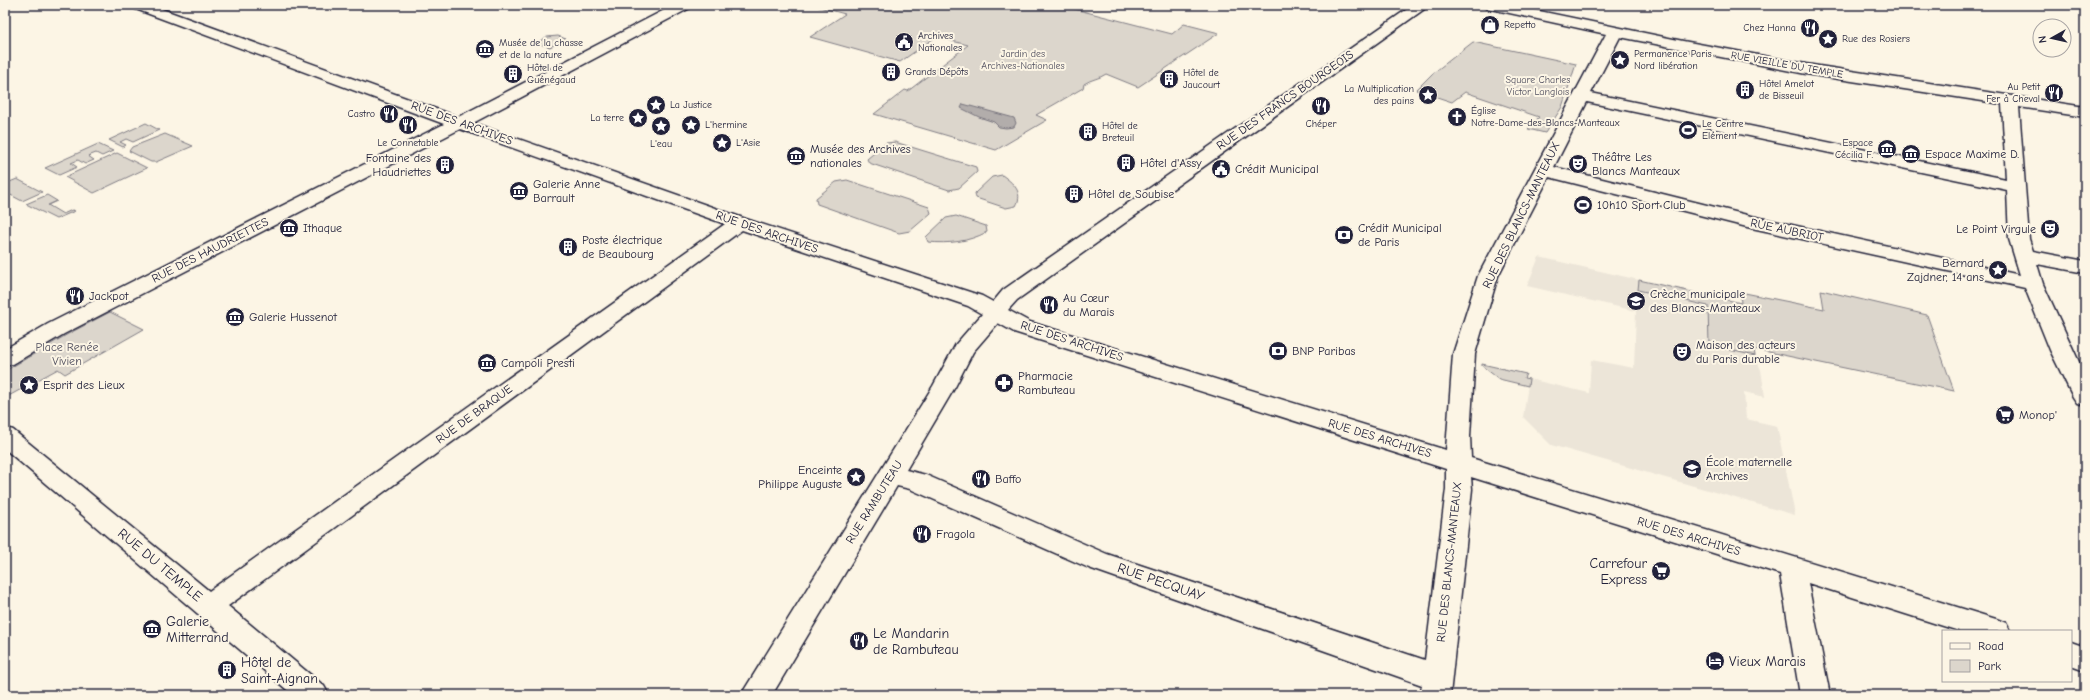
<svg xmlns="http://www.w3.org/2000/svg" width="2090" height="700" viewBox="0 0 2090 700" font-family="'Comic Neue',sans-serif">
	<style>
		.built { fill: #ece5d8 }
		.green { fill: #dcd6cc; stroke: #7f7c84 }
		.water { fill: #b2adab; stroke: #78757e }
		.lines { fill: none; stroke-linecap: round; stroke-linejoin: round }
		.minor-casing { stroke: #22223b; stroke-width: 3 }
		.minor { fill: #fcf5e5; fill-rule: evenodd }
		.labels { text-anchor: middle; dominant-baseline: central; stroke-width: 4; stroke-linejoin: round; paint-order: stroke }
		.far-poi-label { font-size: 10px; fill: #22223b; stroke: #fcf5e5; text-anchor: start }
		.far-park-label { font-size: 10px; fill: #504f5f; stroke: #fcf5e5 }
		.far-street-label { font-size: 10px; fill: #22223b; stroke: #fcf5e5 }
		.street-label { font-size: 12px; fill: #22223b; stroke: #fcf5e5 }
		.poi-label { font-size: 12px; fill: #22223b; stroke: #fcf5e5; text-anchor: start }
		.park-label { font-size: 12px; fill: #504f5f; stroke: #fcf5e5 }
		.near-poi-label { font-size: 14px; fill: #22223b; stroke: #fcf5e5; text-anchor: start }
		.near-street-label { font-size: 14px; fill: #22223b; stroke: #fcf5e5 }
	</style>
	<rect width="100%" height="100%" fill="#fcf5e5"/>
	<filter id="ink" filterUnits="userSpaceOnUse"><feTurbulence type="fractalNoise" baseFrequency=".025" numOctaves="2"/><feDisplacementMap in="SourceGraphic" scale="8" xChannelSelector="R" yChannelSelector="G"/><feConvolveMatrix kernelMatrix="1 2 1 2 8 2 1 2 1" color-interpolation-filters="sRGB"/></filter>
	<g filter="url(#ink)">
		<polygon class="built" points="1539,257 1639,280 1639,290 1708,306 1709,345 1755,356 1761,370 1765,397 1744,392 1746,419 1777,426 1795,515 1551,445 1523,417 1529,379 1589,393 1591,360 1634,368 1636,311 1527,286"/>
		<g class="green">
			<path d="M812,5H1059L1172,34L1184,24L1219,33L1138,87L1106,74C1099,79 1091,79 1084,84L1083,88L1036,115L1047,120L996,150L874,114L905,90L908,91L968,45L936,37L900,62L810,37L845,14Z"/>
			<polygon points="558,36 566,39 550,47 536,43 547,37"/>
			<polygon points="1473,42 1576,64 1562,107 1545,133 1528,129 1539,117 1465,92 1452,102 1416,90 1432,74"/>
			<polygon points="146,123 159,130 133,142 126,139 120,142 126,145 123,147 109,140"/>
			<polygon points="165,134 193,146 156,162 151,162 129,151 132,147"/>
			<polygon points="895,142 976,167 977,172 959,188 949,190 869,163 867,159 886,143"/>
			<polygon points="98,144 113,151 102,156 96,153 88,156 94,160 85,164 78,160 71,163 77,167 59,175 45,168"/>
			<polygon points="117,153 147,168 94,193 65,177"/>
			<path d="M1002,175C1013,183 1024,192 1016,206L1006,208L976,198L975,193L992,177Z"/>
			<polygon points="17,179 42,192 22,201 5,192 5,184"/>
			<polygon points="847,180 929,207 931,213 910,231 899,233 817,204 816,198 836,182"/>
			<polygon points="47,195 57,201 48,205 63,214 72,210 75,211 56,219 26,204"/>
			<path d="M956,216L986,226L987,232C968,242 949,244 928,242L926,237L946,218Z"/>
			<polygon points="1639,280 1741,303 1740,292 1824,309 1821,290 1927,315 1954,391 1754,349 1755,356 1709,345 1708,306 1638,290"/>
			<polygon points="110,312 144,329 65,374 58,369 5,398 5,371 68,334"/>
			<polygon points="1482,364 1526,374 1524,378 1529,379 1528,386 1499,379 1482,366"/>
		</g>
		<polygon class="water" points="963,104 1014,118 1016,123 1014,127 1006,128 999,127 994,122 979,117 961,108"/>
		<g class="lines">
			<g class="minor-casing">
				<g id="minor">
					<path d="M131,5H151L458,117L674,5H692L690,8L473,123L746,219L982,296L993,302L1003,290L1413,5H1430L1017,300L1008,310L1030,322L1446,450L1453,354L1478,276L1606,34L1491,9L1486,8L1484,5H1511L1683,41L1806,64L2085,107V117L2019,107L2029,239L2033,251L2085,261V273L2037,264L2043,284L2085,375V405L2077,403L2073,397L2050,350L2025,288L1747,227L1549,177L1498,276L1475,354L1470,436L1471,458L1996,619L2006,623L2010,631H1959L1808,583L1830,695H1800L1780,574L1471,477L1472,489L1450,695H1420L1422,685L1089,568L910,489L897,486L772,695H741L933,386L956,344L982,314L968,306L742,230L228,606L324,686L329,695H293L5,449V427L13,430L209,591L725,224L460,129L64,334L13,364L5,366V349L48,324L444,124L133,8ZM1620,37L1806,74L2002,104L2006,179L1591,93ZM1587,102L2007,190L2009,239L2020,275L1747,215L1554,167ZM998,323L1014,332L1446,469V489L1425,660L1107,554L926,475L906,470L955,387L973,352Z"/>
					<polygon points="2071,642 2085,647 2085,671 2071,666"/>
				</g>
			</g>
			<use href="#minor" class="minor"/>
		</g>
	</g>
	<defs>
		<g id="shop-disc" transform="scale(1)"><circle r="9.5" fill="#22223b" stroke="#fcf5e5"/><path d="M-5-2.5h2.3a2.7 3.5 0 0 1 5.4 0H5L5.5 6h-11ZM-1.5-2.5h3a1.5 2.3 0 0 0-3 0Z" fill="#fff"/></g>
		<g id="restaurant-disc" transform="scale(1)"><circle r="9.5" fill="#22223b" stroke="#fcf5e5"/><path d="M-5-6h1v4h1v-4h1v4h1v-4h1v5L-1.5 .5V6h-2V.5L-5-1ZM5-6V6H3V1.5H1.5Q1.5-4 5-6Z" fill="#fff"/></g>
		<g id="sight-disc" transform="scale(1)"><circle r="9.5" fill="#22223b" stroke="#fcf5e5"/><path d="M0-6L1.8-2.2L6-1.7L2.9 1.2L3.7 5.4L0 3.3L-3.7 5.4L-2.9 1.2L-6-1.7L-1.8-2.2Z" fill="#fff"/></g>
		<g id="civic-disc" transform="scale(1)"><circle r="9.5" fill="#22223b" stroke="#fcf5e5"/><path d="M-.6-6.5H3V-4.5H.6V-3L4-1V1h2V6H-6V1h2V-1L-.6-3ZM-1.2 2.5V6h2.4V2.5Z" fill="#fff"/></g>
		<g id="museum-disc" transform="scale(1)"><circle r="9.5" fill="#22223b" stroke="#fcf5e5"/><path d="M0-6L6-3V-2H-6V-3ZM-5-1h2V3h-2ZM-1-1h2V3h-2ZM3-1h2V3H3ZM-6 4H6V6H-6Z" fill="#fff"/></g>
		<g id="building-disc" transform="scale(1)"><circle r="9.5" fill="#22223b" stroke="#fcf5e5"/><path d="M-4-6H4V6H1V3H-1V6H-4ZM-2.5-4.3h1.7v1.8h-1.7ZM.8-4.3h1.7v1.8H.8ZM-2.5-1h1.7V.8h-1.7ZM.8-1h1.7V.8H.8Z" fill="#fff"/></g>
		<g id="church-disc" transform="scale(1)"><circle r="9.5" fill="#22223b" stroke="#fcf5e5"/><path d="M-1.2-6h2.4v3.5h3.3v2.4h-3.3V6h-2.4V-.1h-3.3v-2.4h3.3Z" fill="#fff"/></g>
		<g id="stadium-disc" transform="scale(1)"><circle r="9.5" fill="#22223b" stroke="#fcf5e5"/><path d="M0-5a6.5 5 0 1 0 0 10a6.5 5 0 1 0 0-10ZM-3.5-1.8h7v3.6h-7Z" fill="#fff"/></g>
		<g id="theatre-disc" transform="scale(1)"><circle r="9.5" fill="#22223b" stroke="#fcf5e5"/><path d="M-5-5.5Q0-4 5-5.5V0Q5 5 0 6Q-5 5-5 0ZM-3.3-2.5H-1v1.5H-3.3ZM1-2.5H3.3v1.5H1ZM-2.8 1Q0 5.5 2.8 1Z" fill="#fff"/></g>
		<g id="bank-disc" transform="scale(1)"><circle r="9.5" fill="#22223b" stroke="#fcf5e5"/><path d="M-6-4H6V4H-6ZM0-2.3a2.3 2.3 0 1 0 0 4.6a2.3 2.3 0 1 0 0-4.6Z" fill="#fff"/></g>
		<g id="school-disc" transform="scale(1)"><circle r="9.5" fill="#22223b" stroke="#fcf5e5"/><path d="M0-5L7-2L0 1L-7-2ZM-4 1L0 2.5L4 1V4Q0 6-4 4Z" fill="#fff"/></g>
		<g id="pharmacy-disc" transform="scale(1)"><circle r="9.5" fill="#22223b" stroke="#fcf5e5"/><path d="M-2-6h4v4h4v4h-4v4h-4v-4h-4v-4h4Z" fill="#fff"/></g>
		<g id="supermarket-disc" transform="scale(1)"><circle r="9.5" fill="#22223b" stroke="#fcf5e5"/><path d="M-6-5.5h2.5l.6 2H6L4.5 2H-2.5L-4.4-4H-6ZM-1.5 3.2a1.3 1.3 0 1 0 .1 0ZM3 3.2a1.3 1.3 0 1 0 .1 0Z" fill="#fff"/></g>
		<g id="hotel-disc" transform="scale(1)"><circle r="9.5" fill="#22223b" stroke="#fcf5e5"/><path d="M-6-4.5h1.5V1H6V5H4.5V3h-9V5H-6ZM-4 0a1.8 1.8 0 1 1 3.6 0ZM.5 0V-2.5h3Q6-2.5 6 0Z" fill="#fff"/></g>
	</defs>
	<g fill-rule="evenodd">
		<use href="#shop-disc" x="1490" y="25"/>
		<use href="#restaurant-disc" x="1810" y="28"/>
		<use href="#sight-disc" x="1828" y="39"/>
		<use href="#civic-disc" x="904" y="42"/>
		<use href="#museum-disc" x="485" y="49"/>
		<use href="#sight-disc" x="1620" y="60"/>
		<use href="#building-disc" x="891" y="72"/>
		<use href="#building-disc" x="513" y="74"/>
		<use href="#building-disc" x="1169" y="79"/>
		<use href="#building-disc" x="1745" y="90"/>
		<use href="#restaurant-disc" x="2054" y="93"/>
		<use href="#sight-disc" x="1428" y="95"/>
		<use href="#sight-disc" x="656" y="105"/>
		<use href="#restaurant-disc" x="1321" y="106"/>
		<use href="#restaurant-disc" x="389" y="114"/>
		<use href="#church-disc" x="1457" y="117"/>
		<use href="#sight-disc" x="638" y="118"/>
		<use href="#restaurant-disc" x="408" y="125"/>
		<use href="#sight-disc" x="691" y="125"/>
		<use href="#sight-disc" x="661" y="126"/>
		<use href="#stadium-disc" x="1688" y="130"/>
		<use href="#building-disc" x="1088" y="132"/>
		<use href="#sight-disc" x="722" y="143"/>
		<use href="#museum-disc" x="1887" y="149"/>
		<use href="#museum-disc" x="1911" y="154"/>
		<use href="#museum-disc" x="796" y="156"/>
		<use href="#building-disc" x="1126" y="163"/>
		<use href="#theatre-disc" x="1578" y="164"/>
		<use href="#building-disc" x="445" y="165"/>
		<use href="#civic-disc" x="1221" y="169"/>
		<use href="#museum-disc" x="519" y="191"/>
		<use href="#building-disc" x="1074" y="194"/>
		<use href="#stadium-disc" x="1583" y="205"/>
		<use href="#museum-disc" x="289" y="228"/>
		<use href="#theatre-disc" x="2050" y="229"/>
		<use href="#bank-disc" x="1344" y="235"/>
		<use href="#building-disc" x="568" y="247"/>
		<use href="#sight-disc" x="1998" y="270"/>
		<use href="#restaurant-disc" x="75" y="296"/>
		<use href="#school-disc" x="1636" y="301"/>
		<use href="#restaurant-disc" x="1049" y="305"/>
		<use href="#museum-disc" x="235" y="317"/>
		<use href="#bank-disc" x="1278" y="351"/>
		<use href="#theatre-disc" x="1682" y="352"/>
		<use href="#museum-disc" x="487" y="363"/>
		<use href="#pharmacy-disc" x="1004" y="383"/>
		<use href="#sight-disc" x="29" y="385"/>
		<use href="#supermarket-disc" x="2005" y="415"/>
		<use href="#school-disc" x="1692" y="469"/>
		<use href="#sight-disc" x="856" y="477"/>
		<use href="#restaurant-disc" x="981" y="479"/>
		<use href="#restaurant-disc" x="922" y="534"/>
		<use href="#supermarket-disc" x="1661" y="571"/>
		<use href="#museum-disc" x="152" y="629"/>
		<use href="#restaurant-disc" x="859" y="641"/>
		<use href="#hotel-disc" x="1715" y="661"/>
		<use href="#building-disc" x="227" y="670"/>
	</g>
	<g class="labels">
		<g class="far-poi-label">
			<text x="1504" y="25">Repetto</text>
			<text x="1796" y="28" text-anchor="end">Chez Hanna</text>
			<text x="918" y="36">Archives<tspan x="918" dy="12">Nationales</tspan></text>
			<text x="1842" y="39">Rue des Rosiers</text>
			<text x="499" y="43">Musée de la chasse<tspan x="499" dy="12">et de la nature</tspan></text>
			<text x="1634" y="54">Permanence Paris<tspan x="1634" dy="12">Nord libération</tspan></text>
			<text x="527" y="68">Hôtel de<tspan x="527" dy="12">Guénégaud</tspan></text>
			<text x="905" y="72">Grands Dépôts</text>
			<text x="1183" y="73">Hôtel de<tspan x="1183" dy="12">Jaucourt</tspan></text>
			<text x="1759" y="84">Hôtel Amelot<tspan x="1759" dy="12">de Bisseuil</tspan></text>
			<text x="2040" y="87" text-anchor="end">Au Petit<tspan x="2040" dy="12">Fer à Cheval</tspan></text>
			<text x="1414" y="89" text-anchor="end">La Multiplication<tspan x="1414" dy="12">des pains</tspan></text>
			<text x="670" y="105">La Justice</text>
			<text x="1471" y="111">Église<tspan x="1471" dy="12">Notre-Dame-des-Blancs-Manteaux</tspan></text>
			<text x="375" y="114" text-anchor="end">Castro</text>
			<text x="624" y="118" text-anchor="end">La terre</text>
			<text x="1321" y="124" text-anchor="middle">Chéper</text>
			<text x="1702" y="124">Le Centre<tspan x="1702" dy="12">Elément</tspan></text>
			<text x="705" y="125">L'hermine</text>
			<text x="1102" y="126">Hôtel de<tspan x="1102" dy="12">Breteuil</tspan></text>
			<text x="408" y="143" text-anchor="middle">Le Connetable</text>
			<text x="736" y="143">L'Asie</text>
			<text x="1873" y="143" text-anchor="end">Espace<tspan x="1873" dy="12">Cécilia F.</tspan></text>
			<text x="661" y="144" text-anchor="middle">L'eau</text>
		</g>
		<g class="far-park-label">
			<text x="1023" y="54">Jardin des<tspan x="1023" dy="12">Archives-Nationales</tspan></text>
			<text x="1538" y="80">Square Charles<tspan x="1538" dy="12">Victor Langlois</tspan></text>
		</g>
		<g class="far-street-label">
			<text transform="translate(1787 65) rotate(10)">RUE VIEILLE DU TEMPLE</text>
		</g>
		<g class="street-label">
			<text transform="translate(1285 100) rotate(-35)">RUE DES FRANCS BOURGEOIS</text>
			<text transform="translate(462 123) rotate(20)">RUE DES ARCHIVES</text>
			<text transform="translate(1521 215) rotate(-64)">RUE DES BLANCS-MANTEAUX</text>
			<text transform="translate(1787 230) rotate(12)">RUE AUBRIOT</text>
			<text transform="translate(767 232) rotate(19)">RUE DES ARCHIVES</text>
			<text transform="translate(210 250) rotate(-27)">RUE DES HAUDRIETTES</text>
			<text transform="translate(1072 341) rotate(18)">RUE DES ARCHIVES</text>
			<text transform="translate(474 414) rotate(-36)">RUE DE BRAQUE</text>
			<text transform="translate(1380 438) rotate(17)">RUE DES ARCHIVES</text>
			<text transform="translate(874 502) rotate(-58)">RUE RAMBUTEAU</text>
			<text transform="translate(1689 536) rotate(17)">RUE DES ARCHIVES</text>
			<text transform="translate(1449 562) rotate(-84)">RUE DES BLANCS-MANTEAUX</text>
		</g>
		<g class="poi-label">
			<text x="810" y="149">Musée des Archives<tspan x="810" dy="14">nationales</tspan></text>
			<text x="1925" y="154">Espace Maxime D.</text>
			<text x="1592" y="157">Théâtre Les<tspan x="1592" dy="14">Blancs Manteaux</tspan></text>
			<text x="431" y="158" text-anchor="end">Fontaine des<tspan x="431" dy="14">Haudriettes</tspan></text>
			<text x="1140" y="163">Hôtel d'Assy</text>
			<text x="1235" y="169">Crédit Municipal</text>
			<text x="533" y="184">Galerie Anne<tspan x="533" dy="14">Barrault</tspan></text>
			<text x="1088" y="194">Hôtel de Soubise</text>
			<text x="1597" y="205">10h10 Sport Club</text>
			<text x="303" y="228">Ithaque</text>
			<text x="1358" y="228">Crédit Municipal<tspan x="1358" dy="14">de Paris</tspan></text>
			<text x="2036" y="229" text-anchor="end">Le Point Virgule</text>
			<text x="582" y="240">Poste électrique<tspan x="582" dy="14">de Beaubourg</tspan></text>
			<text x="1984" y="263" text-anchor="end">Bernard<tspan x="1984" dy="14">Zajdner, 14 ans</tspan></text>
			<text x="1650" y="294">Crèche municipale<tspan x="1650" dy="14">des Blancs-Manteaux</tspan></text>
			<text x="89" y="296">Jackpot</text>
			<text x="1063" y="298">Au Cœur<tspan x="1063" dy="14">du Marais</tspan></text>
			<text x="249" y="317">Galerie Hussenot</text>
			<text x="1696" y="345">Maison des acteurs<tspan x="1696" dy="14">du Paris durable</tspan></text>
			<text x="1292" y="351">BNP Paribas</text>
			<text x="501" y="363">Campoli Presti</text>
			<text x="1018" y="376">Pharmacie<tspan x="1018" dy="14">Rambuteau</tspan></text>
			<text x="43" y="385">Esprit des Lieux</text>
			<text x="2019" y="415">Monop'</text>
			<text x="1706" y="462">École maternelle<tspan x="1706" dy="14">Archives</tspan></text>
			<text x="842" y="470" text-anchor="end">Enceinte<tspan x="842" dy="14">Philippe Auguste</tspan></text>
			<text x="995" y="479">Baffo</text>
			<text x="936" y="534">Fragola</text>
		</g>
		<g class="park-label">
			<text x="67" y="347">Place Renée<tspan x="67" dy="14">Vivien</tspan></text>
		</g>
		<g class="near-poi-label">
			<text x="1647" y="563" text-anchor="end">Carrefour<tspan x="1647" dy="16">Express</tspan></text>
			<text x="166" y="621">Galerie<tspan x="166" dy="16">Mitterrand</tspan></text>
			<text x="873" y="633">Le Mandarin<tspan x="873" dy="16">de Rambuteau</tspan></text>
			<text x="1729" y="661">Vieux Marais</text>
			<text x="241" y="662">Hôtel de<tspan x="241" dy="16">Saint-Aignan</tspan></text>
		</g>
		<g class="near-street-label">
			<text transform="translate(160 565) rotate(40)">RUE DU TEMPLE</text>
			<text transform="translate(1161 582) rotate(19)">RUE PECQUAY</text>
		</g>
	</g>
	<rect width="2090" height="700" fill="none" stroke="#fcf5e5" stroke-width="20"/>
	<rect x="10" y="10" width="2070" height="680" fill="none" stroke="#22223b" stroke-width="1.5" filter="url(#ink)"/>
	<rect x="1942" y="630" width="130" height="52" fill="#fcf5e5" stroke="#a5a1a1"/>
	<rect x="1950" y="643" width="20" height="6" fill="#fcf5e5" stroke="#a5a1a1"/>
	<text x="1978" y="650" font-size="12" fill="#22223b">Road</text>
	<rect x="1950" y="660" width="20" height="12" fill="#dcd6cc" stroke="#a5a1a1"/>
	<text x="1978" y="670" font-size="12" fill="#22223b">Park</text>
	<g transform="translate(2052 38) rotate(262)"><circle r="19" fill="#fcf5e5" stroke="#a5a1a1"/>
	<path d="M0-3L7 15L0 10L-7 15Z" fill="#22223b"/>
	<text y="-6" font-size="11" font-weight="bold" text-anchor="middle" fill="#22223b">N</text>
	</g>
</svg>
